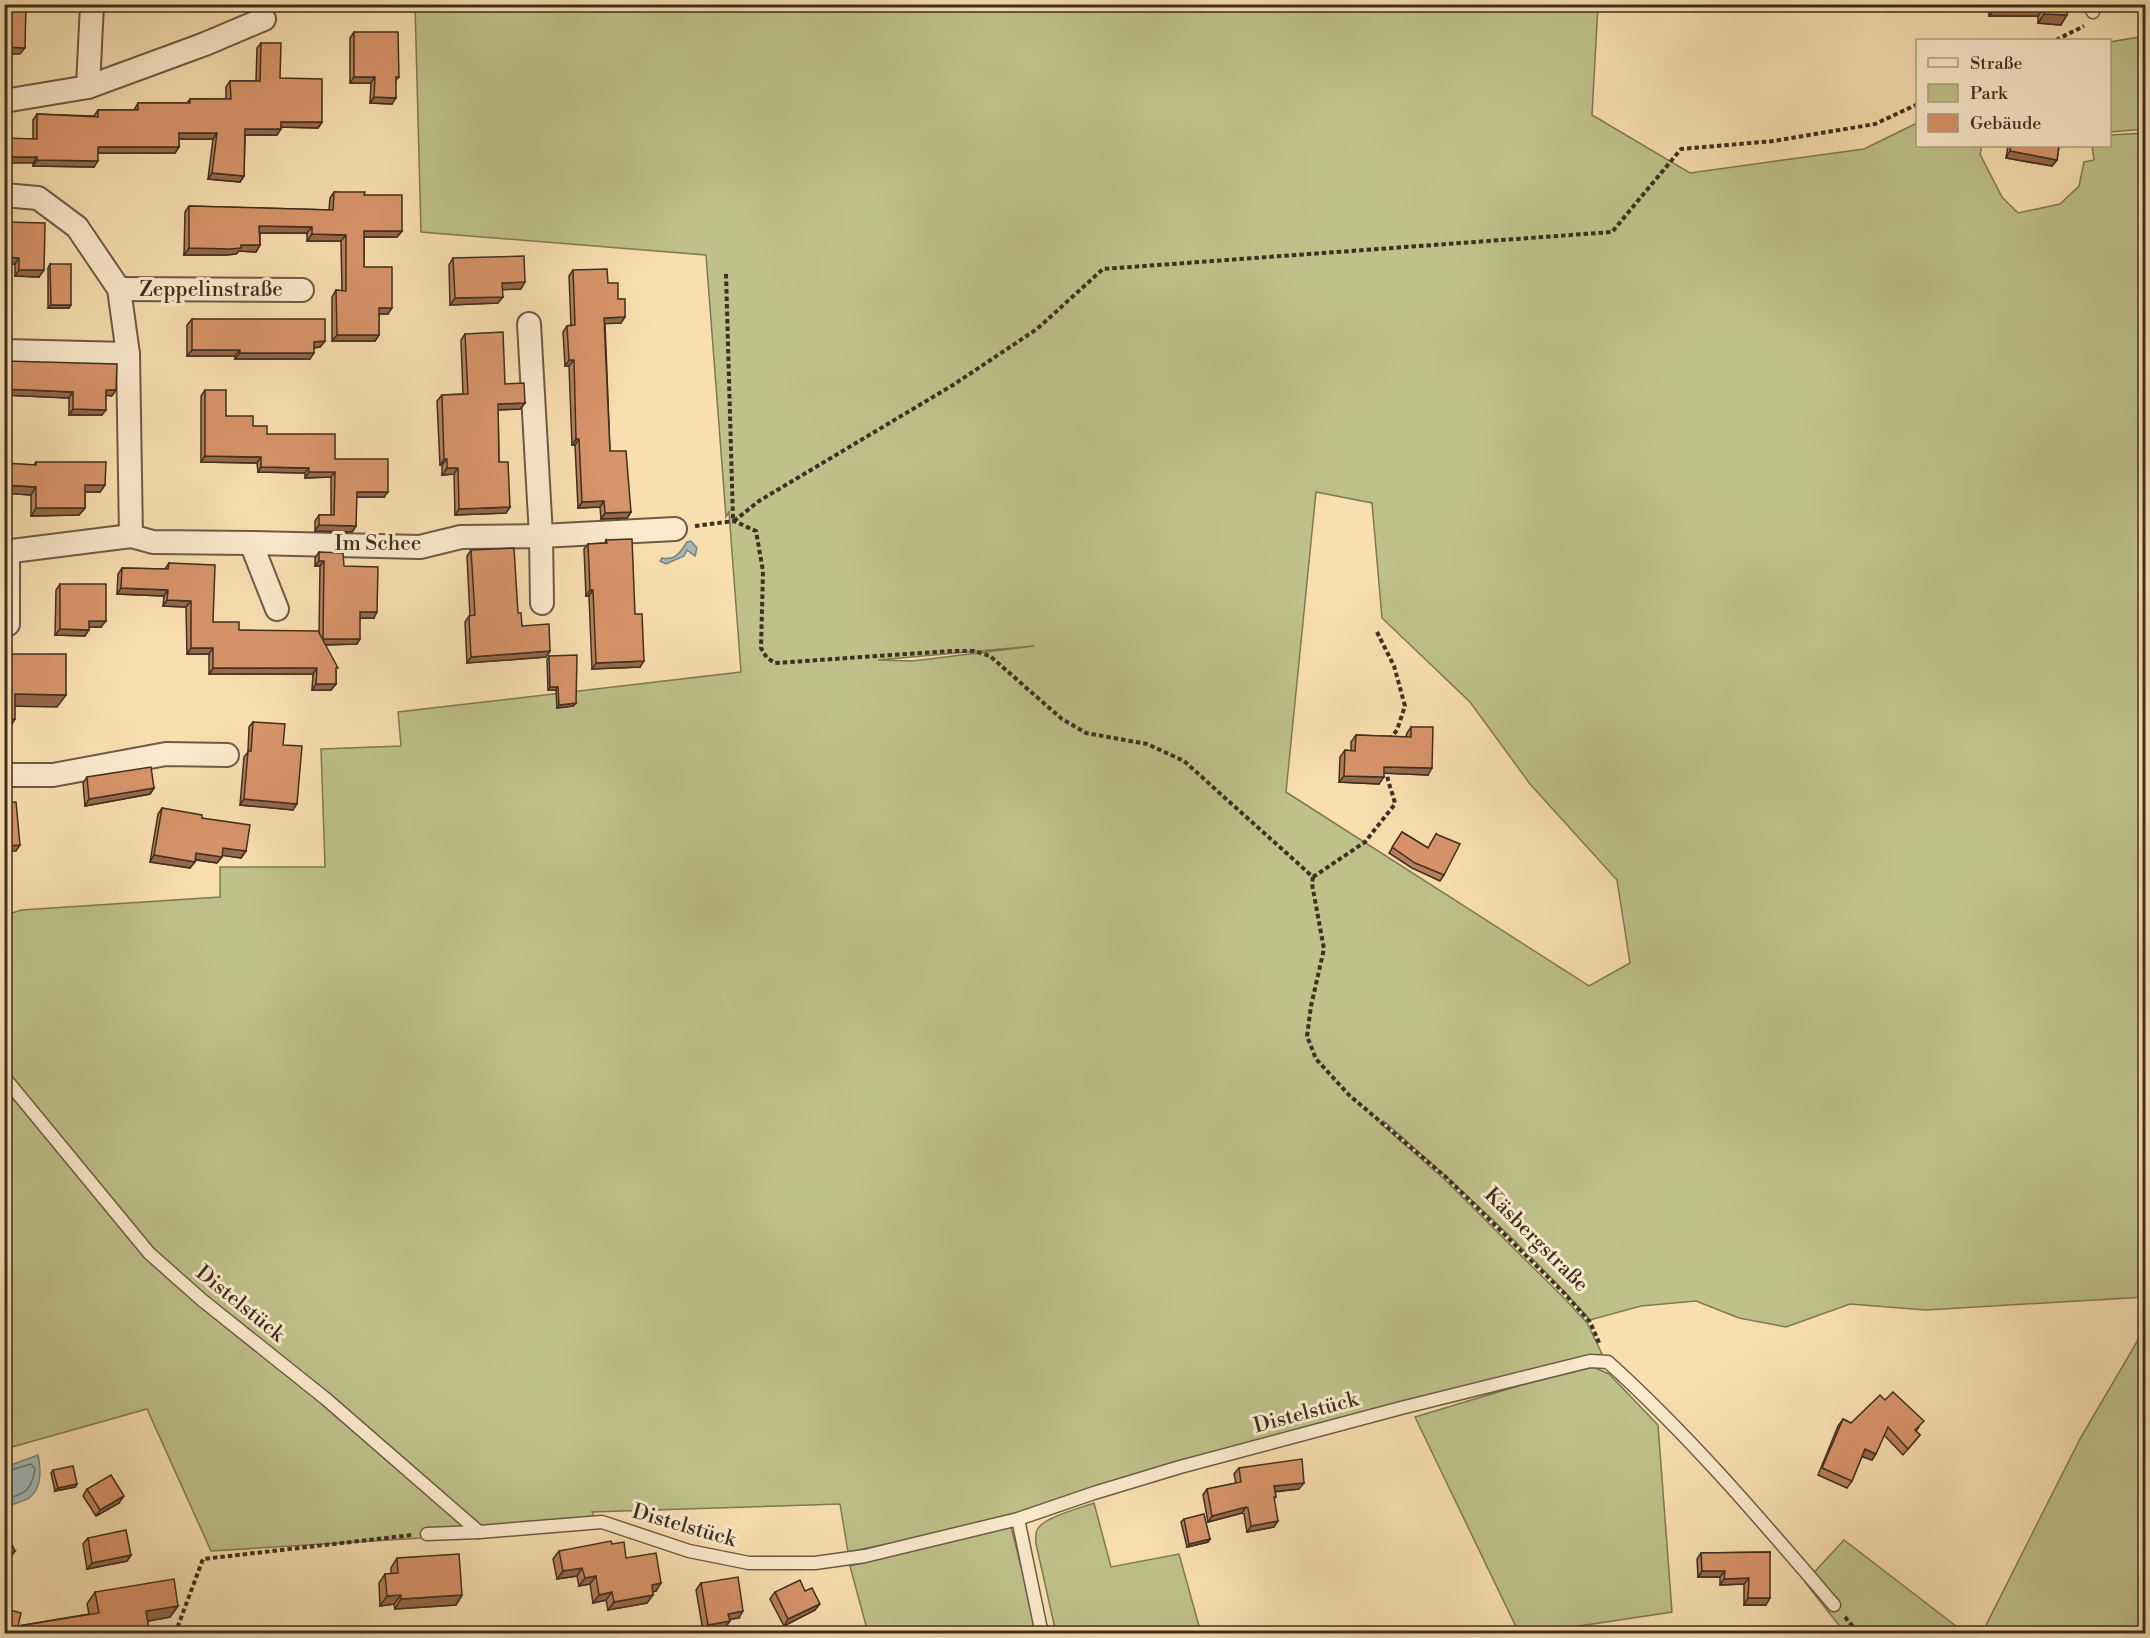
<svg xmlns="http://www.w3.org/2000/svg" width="2150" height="1638" viewBox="0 0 2150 1638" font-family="'Libre Bodoni',serif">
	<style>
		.green { fill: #bfc18a; stroke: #7e7856; stroke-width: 1.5; fill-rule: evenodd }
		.water { fill: #a4b9b7; stroke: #7b827b; stroke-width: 1.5 }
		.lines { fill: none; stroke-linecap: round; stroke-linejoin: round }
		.shore { stroke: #71746c; stroke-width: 1.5 }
		.lane-casing { stroke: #6d5b46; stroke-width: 15 }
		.street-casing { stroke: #6d5b46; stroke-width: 26 }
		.path { stroke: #3e2f22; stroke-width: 4; stroke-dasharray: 4.5 3; stroke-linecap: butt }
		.lane { stroke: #fbeacc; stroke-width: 12 }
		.street { stroke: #fbeacc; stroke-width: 22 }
		.wall { fill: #ba7f5b; stroke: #3e2f22; stroke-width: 1.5 }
		.shaded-wall { fill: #97684a; stroke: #3e2f22; stroke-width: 1.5 }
		.building { fill: #d8946a; stroke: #3e2f22; stroke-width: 1.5 }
		.labels { text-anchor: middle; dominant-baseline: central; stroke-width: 6; stroke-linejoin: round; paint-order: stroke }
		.street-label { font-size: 21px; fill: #3e2f22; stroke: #fbeacc }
	</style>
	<rect width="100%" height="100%" fill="#f9dfb0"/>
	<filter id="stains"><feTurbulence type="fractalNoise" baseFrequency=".00333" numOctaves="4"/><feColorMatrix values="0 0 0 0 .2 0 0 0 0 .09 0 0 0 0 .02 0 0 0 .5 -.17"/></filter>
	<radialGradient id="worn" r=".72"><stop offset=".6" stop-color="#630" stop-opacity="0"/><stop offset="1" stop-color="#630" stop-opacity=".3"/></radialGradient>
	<g class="green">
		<path d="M415,5H1598L1592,115L1690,173L1864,149L1917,123L1918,146H1982L1980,154L2002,197L2018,213L2060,204L2079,186L2084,162L2094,160L2092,146H2110V135L2145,133V1297L1926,1310L1850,1304L1786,1327L1739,1318L1696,1301L1641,1306L1590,1320C1527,1248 1455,1184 1384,1121L1380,1123L1445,1180L1565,1299L1587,1323L1602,1354L1480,1382L1091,1490L1013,1514L935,1534L848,1552L840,1504L592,1512L596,1519L484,1528L327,1395L151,1251L5,1074L4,916L21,910L220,897V867H325L321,749L401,746L398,712L741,672L729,512L726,517L706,255L421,232ZM1316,492L1372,503L1382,618L1470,702L1530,784L1617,880L1630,963L1589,986L1286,792ZM1034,646L913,661L878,660Z"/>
		<polygon points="2145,36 2145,129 2110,132 2110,42"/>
		<polygon points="4,1081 148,1254 476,1531 421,1533 421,1538 211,1551 147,1409 5,1449"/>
		<polygon points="2145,1328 2145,1633 1982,1633 2081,1437"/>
		<polygon points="1593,1367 1609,1374 1658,1425 1672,1612 1533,1633 1519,1633 1415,1417 1538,1380"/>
		<path d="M1094,1503L1111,1567L1179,1554L1201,1633H1056L1036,1544C1036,1540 1035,1534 1037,1530C1043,1517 1081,1508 1094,1503Z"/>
		<polygon points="1011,1527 1038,1633 868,1633 850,1566"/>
		<polygon points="1844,1540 1965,1633 1845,1633 1805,1582"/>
	</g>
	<g class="water">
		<path d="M691,541L697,548L695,556L687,550L684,556L666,564L660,561L662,558C675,561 681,552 687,542Z"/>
		<path d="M38,1455C41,1469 42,1488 29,1498C23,1502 12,1504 5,1507V1467Z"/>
	</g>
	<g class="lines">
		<path class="shore" d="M4,1472L31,1464L35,1469C31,1492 25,1493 4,1500"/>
		<g class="lane-casing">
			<g id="lane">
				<polyline points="2089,4 2093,12"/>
				<polyline points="4,1077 149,1253 202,1300 326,1399 479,1532"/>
				<polyline points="1018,1519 1042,1634"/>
				<path d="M427,1534L479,1532L602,1522L689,1551L749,1563H815L865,1556L1018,1519L1094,1493L1180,1467L1401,1408L1590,1361L1608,1362C1690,1436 1762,1521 1834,1605"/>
			</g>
		</g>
		<g class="street-casing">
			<g id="street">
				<polyline points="88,87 92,4"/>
				<polyline points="4,101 88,87 205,44 264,19"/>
				<polyline points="4,195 38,198 77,227 119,289 128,354 131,536"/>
				<polyline points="119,289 302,290"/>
				<polyline points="529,324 541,536 542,603"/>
				<polyline points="4,351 128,354"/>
				<polyline points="251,543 420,547 461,537 541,536 675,529"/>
				<polyline points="4,552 131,536 153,542 251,543 277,609"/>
				<polyline points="8,552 8,624"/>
				<polyline points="4,775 53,775 166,754 227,755"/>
			</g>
		</g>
		<g class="path">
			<polyline points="2056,40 2084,26"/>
			<polyline points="726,274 733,520"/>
			<polyline points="734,521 759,501 953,385 1037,329 1103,269 1612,232 1681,149 1774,141 1875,124 1918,104"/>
			<polyline points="695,526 734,521 756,531 763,571 761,648 767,658 775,663 951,651 974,651 990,656 1062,719 1086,733 1147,744 1184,761 1313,877"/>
			<polyline points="1377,632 1394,666 1405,706 1397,730 1389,740"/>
			<polyline points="1313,877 1312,884 1324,949 1311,1006 1307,1036 1316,1059 1349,1095 1447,1178 1564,1293 1590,1322 1600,1345"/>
			<path d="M1313,877L1365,842L1395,804C1393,792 1387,783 1387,771"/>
			<polyline points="1845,1617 1859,1634"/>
			<polyline points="175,1634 203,1559 412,1535"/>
		</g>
		<use href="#lane" class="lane"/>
		<use href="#street" class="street"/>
	</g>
	<g class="wall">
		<polygon points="1989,4 2068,4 2061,25 2038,23 2038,16 1989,16"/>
		<polygon points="354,32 399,77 396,80 392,104 370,103 371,83 350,83 350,38"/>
		<polygon points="261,43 280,78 322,122 318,128 281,127 277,135 245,135 244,176 240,182 208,179 213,139 179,139 179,147 175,153 98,153 94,167 33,166 33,120 37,114 94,116 98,110 134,110 138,103 187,103 190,99 226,99 226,87 230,81 256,81 257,48"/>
		<polygon points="2008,146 2059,146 2057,160 2052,166 2006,158"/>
		<polygon points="334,192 364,195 402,231 397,237 364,237 364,267 388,314 379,314 379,335 375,341 332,341 332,297 336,290 342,291 341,241 307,241 307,233 260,233 260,245 256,252 239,251 236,254 226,255 184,255 185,212 189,206 329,210 330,198"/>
		<polygon points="4,222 39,277 15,276 15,264 4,264"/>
		<polygon points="453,258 521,289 502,289 498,303 450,305 449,265"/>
		<polygon points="50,264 69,308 48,308 48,268"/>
		<polygon points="573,270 608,283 618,299 621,323 605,323 610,451 631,512 627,518 601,519 600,507 578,508 575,445 572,445 569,366 565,366 563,332 567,326 571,325 569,276"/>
		<polygon points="192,319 325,341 320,347 314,348 310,359 235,359 235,356 187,356 187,325"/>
		<polygon points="465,334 505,384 525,403 520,409 498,410 499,462 510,507 506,513 455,515 454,474 442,475 442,465 440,465 437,401 442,395 463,394 461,340"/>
		<polygon points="4,361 112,396 106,395 102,415 69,415 69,398 4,395"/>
		<polygon points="205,390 226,416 253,426 267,434 335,459 384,497 356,497 356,526 352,532 315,531 315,521 319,515 331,515 331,477 305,478 305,473 258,472 257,463 201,462 201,396"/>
		<polygon points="36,462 105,485 100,492 85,492 85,508 79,515 31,516 31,495 4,493 4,463 34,465"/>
		<polygon points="606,540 640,667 592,669 589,596 586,596 584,549 588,544 605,543"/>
		<polygon points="471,550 518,613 522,626 550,651 546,657 467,663 465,622 469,616 470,616 467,556"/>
		<polygon points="319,552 344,566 374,618 360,618 357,644 325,645 336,671 336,684 331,690 312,690 313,674 209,674 209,654 187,654 186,607 163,606 164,596 117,594 118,574 122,568 165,569 169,563 213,622 239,630 319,634 320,566 315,566 315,558"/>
		<polygon points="60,584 101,627 89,627 85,636 55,635 56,590"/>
		<polygon points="549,656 576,703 573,706 557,708 556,690 548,690 547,660"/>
		<polygon points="253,722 293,810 240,805 244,757 248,752 249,727"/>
		<polygon points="1411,727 1428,775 1384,773 1379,784 1339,782 1340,757 1345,750 1351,751 1351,742 1356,735 1406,737 1407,733"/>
		<polygon points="87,777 154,788 150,794 85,806 83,783"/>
		<polygon points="162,808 202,818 246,851 241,858 222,855 217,863 195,860 190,868 150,862 158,814"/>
		<polygon points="1402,832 1428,848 1436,834 1444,875 1440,881 1412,868 1389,853"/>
		<polygon points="1843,1419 1851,1423 1919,1427 1916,1431 1920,1435 1903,1455 1884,1435 1872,1460 1862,1456 1852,1481 1847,1488 1818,1475 1838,1426"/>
		<polygon points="1239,1468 1299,1489 1275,1492 1276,1497 1274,1499 1274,1527 1247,1532 1244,1514 1242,1513 1208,1522 1203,1495 1207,1489 1236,1483 1234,1474"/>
		<polygon points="53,1470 77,1484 75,1487 55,1491 51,1473"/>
		<polygon points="87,1489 119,1503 96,1516 83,1496"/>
		<polygon points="1184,1519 1210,1539 1208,1542 1187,1547 1181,1522"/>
		<polygon points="88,1538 131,1555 127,1561 87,1569 83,1544"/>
		<polygon points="612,1544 626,1558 656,1591 653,1592 647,1603 608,1610 606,1600 593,1603 590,1584 579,1586 577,1576 557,1579 553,1559 559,1551"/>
		<polygon points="1770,1552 1766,1605 1744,1605 1744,1584 1720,1585 1720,1577 1698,1577 1697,1559 1701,1553"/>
		<polygon points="397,1558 462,1595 456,1605 395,1609 394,1604 380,1606 379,1583 385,1574 391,1574 391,1568"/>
		<polygon points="701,1583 739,1618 729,1619 725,1628 703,1631 696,1590"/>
		<polygon points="95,1592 178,1606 170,1617 148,1621 18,1626 89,1614 87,1604"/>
		<polygon points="775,1592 815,1610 784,1626 770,1599"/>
	</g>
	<g class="shaded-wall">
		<polygon points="2045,6 2038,16 1989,16 1996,7"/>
		<polygon points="2044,14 2067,15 2061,25 2038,23"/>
		<polygon points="4,47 25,48 20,54 4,54"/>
		<polygon points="354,77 375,77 371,83 350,83"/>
		<polygon points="374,97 396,98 392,104 370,103"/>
		<polygon points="281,122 322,122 318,128 277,127"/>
		<polygon points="245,129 281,129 277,135 241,135"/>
		<polygon points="179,133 217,133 213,139 175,139"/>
		<polygon points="98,147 179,147 175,153 94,153"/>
		<polygon points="2010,151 2057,160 2052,166 2006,158"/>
		<polygon points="4,157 37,157 33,163 4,163"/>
		<polygon points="37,160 98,161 94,167 33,166"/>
		<polygon points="212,173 244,176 240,182 208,179"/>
		<polygon points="259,226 312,227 307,233 255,233"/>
		<polygon points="364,231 402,231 397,237 360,237"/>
		<polygon points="312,234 346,235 341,241 307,241"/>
		<polygon points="241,245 260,245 256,252 239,251 236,254 226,255 184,255 189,248"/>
		<polygon points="4,257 19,258 15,264 4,264"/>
		<polygon points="19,270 44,270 39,277 15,276"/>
		<polygon points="525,282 521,289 498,290 502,283"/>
		<polygon points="503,297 498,303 450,305 455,298"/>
		<polygon points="51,305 71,305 69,308 48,308"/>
		<polygon points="379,308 392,308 388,314 375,314"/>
		<polygon points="625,317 621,323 600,324 604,318"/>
		<polygon points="337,335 379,335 375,341 332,341"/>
		<polygon points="325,341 320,347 310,348 314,342"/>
		<polygon points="192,350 240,350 235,356 187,356"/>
		<polygon points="240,353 314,353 310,359 235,359"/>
		<polygon points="569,360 574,360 569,366 565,366"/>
		<polygon points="4,389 73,392 69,398 4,395"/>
		<polygon points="106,390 116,390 112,396 103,395"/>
		<polygon points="525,403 520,409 493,410 498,404"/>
		<polygon points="73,409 106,410 102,415 69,415"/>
		<polygon points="576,439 579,439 575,445 572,445"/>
		<polygon points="205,456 261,457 257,463 201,462"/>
		<polygon points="444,459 447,459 442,465 440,465"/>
		<polygon points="261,467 309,468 305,473 258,472"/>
		<polygon points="447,468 458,468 454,474 442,475"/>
		<polygon points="309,472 335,472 331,477 305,478"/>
		<polygon points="4,485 36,487 31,495 4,493"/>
		<polygon points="85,485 105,485 100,492 79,492"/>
		<polygon points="357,492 388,492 384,497 353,497"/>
		<polygon points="604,501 600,507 578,508 582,502"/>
		<polygon points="510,507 506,513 455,515 459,509"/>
		<polygon points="36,508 85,508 79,515 31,516"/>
		<polygon points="631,512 627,518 601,519 605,513"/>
		<polygon points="319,525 356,526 352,532 315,531"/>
		<polygon points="319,561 324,561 320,566 315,566"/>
		<polygon points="121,588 168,590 164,596 117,594"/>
		<polygon points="590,590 593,590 589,596 586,596"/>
		<polygon points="167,600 191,601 186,607 163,606"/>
		<polygon points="360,612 377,612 374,618 356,618"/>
		<polygon points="89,621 106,621 101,627 85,627"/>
		<polygon points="60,629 89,630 85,636 55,635"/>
		<polygon points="323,639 360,639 357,644 319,645"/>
		<polygon points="191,648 213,648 209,654 187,654"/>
		<polygon points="550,651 546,657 467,663 471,657"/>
		<polygon points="644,661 640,667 592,669 596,663"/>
		<polygon points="213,668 317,668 313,674 209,674"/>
		<polygon points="316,684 336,684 331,690 312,690"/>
		<polygon points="550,687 558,687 556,690 548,690"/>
		<polygon points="15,694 66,695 57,707 7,706"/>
		<polygon points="576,703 573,706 557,708 559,705"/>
		<polygon points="15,719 7,732 4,732 4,720"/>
		<polygon points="1384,767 1432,768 1428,775 1380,773"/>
		<polygon points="1344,776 1384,777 1379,784 1339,782"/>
		<polygon points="154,788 150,794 85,806 89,799"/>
		<polygon points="244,799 297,804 293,810 240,805"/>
		<polygon points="20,845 16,851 4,851 4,846"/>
		<polygon points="223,848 246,851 241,858 219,855"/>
		<polygon points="196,853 222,857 217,863 192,859"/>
		<polygon points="154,855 195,862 190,868 150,862"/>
		<polygon points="1865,1449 1876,1454 1872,1460 1860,1456"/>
		<polygon points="1304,1483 1299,1489 1270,1492 1274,1486"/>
		<polygon points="77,1484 75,1487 55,1491 58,1488"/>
		<polygon points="124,1496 119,1503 96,1516 100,1510"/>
		<polygon points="1246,1507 1242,1513 1208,1522 1212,1516"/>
		<polygon points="1278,1521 1274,1527 1247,1532 1251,1526"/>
		<polygon points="1210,1539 1208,1542 1187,1547 1189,1544"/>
		<polygon points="15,1551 11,1557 4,1560 4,1556"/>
		<polygon points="131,1555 127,1561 87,1569 92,1563"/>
		<polygon points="582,1568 577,1576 557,1579 563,1571"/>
		<polygon points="1702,1571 1725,1571 1720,1577 1698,1577"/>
		<polygon points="596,1576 590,1584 579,1586 585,1578"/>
		<polygon points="1749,1578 1744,1584 1720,1585 1724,1579"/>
		<polygon points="661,1583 656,1591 646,1593 652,1585"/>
		<polygon points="612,1592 606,1600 593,1603 599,1595"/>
		<polygon points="401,1595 394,1604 380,1606 387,1596"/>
		<polygon points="462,1595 456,1605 395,1609 401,1599"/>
		<polygon points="653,1595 647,1603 608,1610 614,1602"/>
		<polygon points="1748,1598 1770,1598 1766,1605 1744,1605"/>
		<polygon points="820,1604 815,1610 784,1626 788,1619"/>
		<polygon points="178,1606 170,1617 138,1623 146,1611"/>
		<polygon points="743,1611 739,1618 724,1620 728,1614"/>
		<polygon points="730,1621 725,1628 703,1631 708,1625"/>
	</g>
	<g class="building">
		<polygon points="4,4 26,4 25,48 4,47"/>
		<polygon points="1996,4 2068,4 2067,15 2044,14 2045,6 1996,7"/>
		<polygon points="354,32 398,32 399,77 396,77 396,98 374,97 375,77 354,77"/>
		<polygon points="261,43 281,43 280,78 322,79 322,122 281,122 281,129 245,129 244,176 212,173 217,133 179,133 179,147 98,147 98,161 37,160 37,157 4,157 4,138 37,139 37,114 98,117 98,110 138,110 138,103 190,103 190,99 231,99 230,81 260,81"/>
		<polygon points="2011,146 2059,146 2057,160 2010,151"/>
		<polygon points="334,192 365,192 364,195 402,195 402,231 364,231 364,267 392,267 392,308 379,308 379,335 337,335 336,290 346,291 346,235 312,234 312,227 259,226 260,245 241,245 241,248 230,249 189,248 189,206 333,210"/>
		<polygon points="4,222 45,223 44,270 19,270 19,258 4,257"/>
		<polygon points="524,256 525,282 502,283 503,297 455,298 453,258"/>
		<polygon points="50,264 71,264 71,305 51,305"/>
		<polygon points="607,269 608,283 618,283 618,299 625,299 625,317 604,318 610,451 626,451 631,512 605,513 604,501 582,502 579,439 576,439 574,360 569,360 567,326 575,325 573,270"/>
		<polygon points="192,319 325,319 325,341 314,342 314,353 240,353 240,350 192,350"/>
		<polygon points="503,332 505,384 524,383 525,403 498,404 499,462 508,462 510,507 459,509 458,468 447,468 447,459 444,459 442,395 468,394 465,334"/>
		<polygon points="4,361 117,364 116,390 106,390 106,410 73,409 73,392 4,389"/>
		<polygon points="205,390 226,390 226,416 253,416 253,426 267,426 267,434 335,434 335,459 388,459 388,492 357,492 356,526 319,525 319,515 334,515 335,472 309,472 309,468 261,467 261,457 205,456"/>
		<polygon points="36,462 106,462 105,485 85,485 85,508 36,508 36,487 4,485 4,463 36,465"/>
		<polygon points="632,539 635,614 642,614 644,661 596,663 593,590 590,590 588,544 607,543 606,540"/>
		<polygon points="514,548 518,613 521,613 522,626 549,624 550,651 471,657 469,616 475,615 471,550"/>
		<polygon points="319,552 343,553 344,566 378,567 377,612 360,612 360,639 323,639 324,561 319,561"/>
		<polygon points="169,563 215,565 213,622 239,622 239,630 318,631 338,668 336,668 336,684 316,684 317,668 213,668 213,648 191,648 191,601 167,600 168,590 121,588 122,568 168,569"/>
		<polygon points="60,584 106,584 106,621 89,621 89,630 60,629"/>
		<polygon points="4,654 66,654 66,695 15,694 15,719 4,720"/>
		<polygon points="577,655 576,703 559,705 558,687 550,687 549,656"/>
		<polygon points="253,722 285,724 283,745 302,746 297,804 244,799 248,751 251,751"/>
		<polygon points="1411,727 1433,727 1432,768 1384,767 1384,777 1344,776 1345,750 1355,751 1356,735 1411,737"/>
		<polygon points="151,767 154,788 89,799 87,777"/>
		<polygon points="16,802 20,845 4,846 4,803"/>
		<polygon points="162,808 202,815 202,818 250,825 246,851 223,848 222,857 196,853 195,862 154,855"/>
		<polygon points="1402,832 1428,848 1436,834 1460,844 1444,875 1415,863 1392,847"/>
		<polygon points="1893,1392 1924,1421 1915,1430 1920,1435 1908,1449 1888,1427 1876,1454 1865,1449 1852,1481 1822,1468 1843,1419 1851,1423 1880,1395 1885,1400"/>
		<polygon points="1302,1459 1304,1483 1274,1486 1276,1497 1274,1497 1278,1521 1251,1526 1248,1508 1246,1507 1212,1516 1207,1489 1241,1482 1239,1468"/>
		<polygon points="73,1466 77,1484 58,1488 53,1470"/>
		<polygon points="111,1475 124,1496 100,1510 87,1489"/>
		<polygon points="1204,1514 1210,1539 1189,1544 1184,1519"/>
		<polygon points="4,1528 15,1551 4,1556"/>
		<polygon points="126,1530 131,1555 92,1563 88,1538"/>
		<polygon points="611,1541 612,1544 624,1542 626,1558 656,1553 661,1583 652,1585 653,1595 614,1602 612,1592 599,1595 596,1576 585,1578 582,1568 563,1571 559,1551"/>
		<polygon points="1770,1552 1770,1598 1748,1598 1749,1578 1724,1579 1725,1571 1702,1571 1701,1553"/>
		<polygon points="459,1554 462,1595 401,1599 401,1595 387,1596 385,1574 398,1573 397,1558"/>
		<polygon points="738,1577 743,1611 728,1614 730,1621 708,1625 701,1583"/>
		<polygon points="174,1579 178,1606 146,1611 150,1634 4,1634 4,1608 21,1613 18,1626 99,1613 95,1592"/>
		<polygon points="800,1580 805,1591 812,1588 820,1604 788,1619 775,1592"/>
	</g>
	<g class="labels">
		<g class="street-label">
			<text x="211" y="290">Zeppelinstraße</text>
			<text x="378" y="544">Im Schee</text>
			<text transform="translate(1536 1240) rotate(45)">Käsbergstraße</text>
			<text transform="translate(240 1304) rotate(39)">Distelstück</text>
			<text transform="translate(1306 1413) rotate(-15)">Distelstück</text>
			<text transform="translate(684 1526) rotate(16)">Distelstück</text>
		</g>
	</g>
	<rect width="2150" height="1638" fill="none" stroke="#f9dfb0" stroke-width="24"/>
	<rect x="6" y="6" width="2138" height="1626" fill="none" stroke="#3e2f22" stroke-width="3"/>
	<rect x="12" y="12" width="2126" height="1614" fill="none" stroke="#3e2f22" stroke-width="1.5"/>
	<rect x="1916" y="39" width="195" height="108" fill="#fbeacc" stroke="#af9f88" stroke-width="1.5"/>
	<rect x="1928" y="58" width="30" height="9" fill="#fbeacc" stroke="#af9f88" stroke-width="1.5"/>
	<text x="1970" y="69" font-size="18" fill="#3e2f22">Straße</text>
	<rect x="1928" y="84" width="30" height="18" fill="#bfc18a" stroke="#af9f88" stroke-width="1.5"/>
	<text x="1970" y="99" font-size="18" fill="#3e2f22">Park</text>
	<rect x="1928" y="114" width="30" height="18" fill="#d8946a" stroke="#af9f88" stroke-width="1.5"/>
	<text x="1970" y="129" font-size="18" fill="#3e2f22">Gebäude</text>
	<rect width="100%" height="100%" filter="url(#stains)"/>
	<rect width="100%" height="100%" fill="url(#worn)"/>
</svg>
